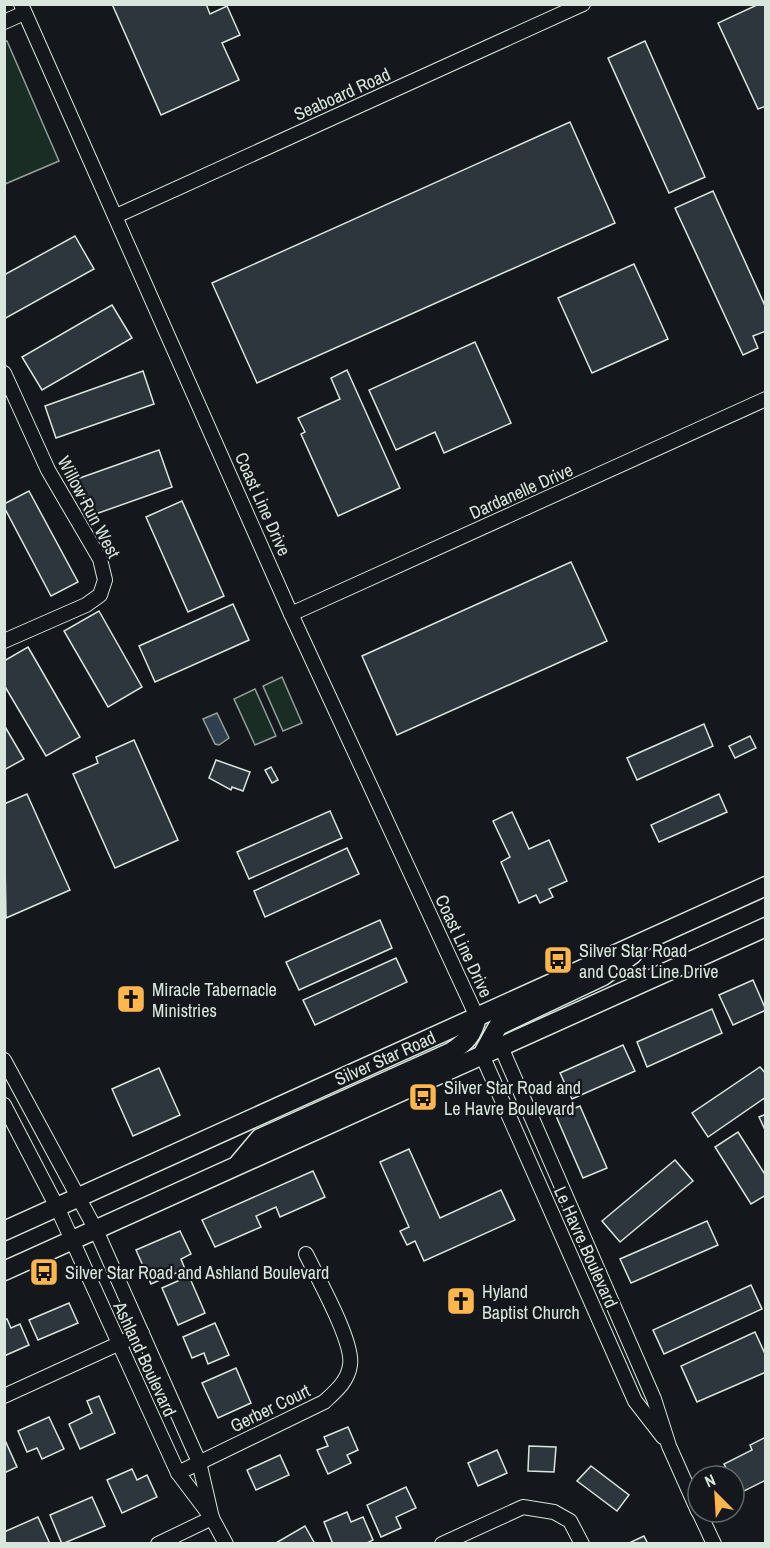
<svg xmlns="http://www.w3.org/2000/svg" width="770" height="1548" viewBox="0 0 770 1548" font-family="'Archivo Narrow',sans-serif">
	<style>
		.green { fill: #1a2d24; stroke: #939e99; stroke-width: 1.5 }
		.water { fill: #2f3f4d; stroke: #939e99; stroke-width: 1.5 }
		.building { fill: #2c363c; stroke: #d8e6dc; stroke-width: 1.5 }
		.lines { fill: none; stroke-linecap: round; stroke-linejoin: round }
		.street-casing { stroke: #d8e6dc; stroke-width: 16 }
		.secondary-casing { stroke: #d8e6dc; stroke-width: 21 }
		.street { stroke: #14181c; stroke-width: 14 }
		.secondary { stroke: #14181c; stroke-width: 18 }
		.labels { text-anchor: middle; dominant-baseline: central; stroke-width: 4.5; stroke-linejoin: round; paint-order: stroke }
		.street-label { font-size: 18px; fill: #d8e6dc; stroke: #14181c }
		.poi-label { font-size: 18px; fill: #d8e6dc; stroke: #14181c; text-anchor: start }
	</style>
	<rect width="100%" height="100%" fill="#14181c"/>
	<g class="green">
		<polygon points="7,41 59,161 5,184 4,42"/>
		<polygon points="282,677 302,723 283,731 263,686"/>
		<polygon points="255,689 276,736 255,745 234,699"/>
	</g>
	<polygon class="water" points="217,713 229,738 219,745 215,744 203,719"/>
	<g class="building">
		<polygon points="112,4 206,4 210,14 227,6 240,35 222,43 239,80 161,115"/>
		<polygon points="759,4 766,4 766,106 758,109 718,23"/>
		<polygon points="645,41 705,177 669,193 608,58"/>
		<polygon points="570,122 615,223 257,383 212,283"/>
		<polygon points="713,191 766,308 766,331 753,336 758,348 743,355 675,208"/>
		<polygon points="75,236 94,269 4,319 4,275"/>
		<polygon points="634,264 668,339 592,373 558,298"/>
		<polygon points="112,305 132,338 42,390 22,357"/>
		<polygon points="475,342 511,423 444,453 435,432 396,450 369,390"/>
		<polygon points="347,370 400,488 338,516 301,434 305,432 298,418 340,399 331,378"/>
		<polygon points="143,371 154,404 56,438 45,406"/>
		<polygon points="159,450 172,487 90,516 77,479"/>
		<polygon points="29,491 78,582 51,596 4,507 4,504"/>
		<polygon points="182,501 224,596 188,612 146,517"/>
		<polygon points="571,562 607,641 397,735 362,656"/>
		<polygon points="233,604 249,640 155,682 139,646"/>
		<polygon points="99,611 142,687 108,707 64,631"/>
		<polygon points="28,647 80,737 46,756 4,685 4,661"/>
		<polygon points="704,724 713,746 637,780 627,758"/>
		<polygon points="4,725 24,759 4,770"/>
		<polygon points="750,736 756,748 735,758 729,746"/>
		<polygon points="134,740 178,840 115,868 73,774 98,763 96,757"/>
		<polygon points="216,760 250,772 243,791 232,787 231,790 209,778"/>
		<polygon points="271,767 278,780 272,783 265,770"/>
		<polygon points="27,794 70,890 6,918 4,804"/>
		<polygon points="719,794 727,812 659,842 651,825"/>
		<polygon points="330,811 342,838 249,879 237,852"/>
		<polygon points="512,812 529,849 549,840 567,881 549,889 553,897 540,903 536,895 519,903 501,862 510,857 493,821"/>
		<polygon points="347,848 359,874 265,917 254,891"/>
		<polygon points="380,920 392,948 299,990 286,962"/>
		<polygon points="396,958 407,982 315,1025 303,1000"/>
		<polygon points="753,980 766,1010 733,1025 719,995"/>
		<polygon points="712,1009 722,1033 647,1067 637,1042"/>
		<polygon points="623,1045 635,1071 572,1099 560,1073"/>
		<polygon points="760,1067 766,1074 766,1097 708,1137 692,1113"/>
		<polygon points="159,1068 180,1115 133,1136 112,1089"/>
		<polygon points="580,1106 607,1168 583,1178 556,1116"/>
		<polygon points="766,1114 766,1132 759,1117"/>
		<polygon points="738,1132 766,1176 766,1195 751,1204 715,1147"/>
		<polygon points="409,1149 440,1218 501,1190 515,1220 424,1261 415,1241 407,1245 400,1231 409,1227 380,1162"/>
		<polygon points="675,1160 693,1181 620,1242 602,1221"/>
		<polygon points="313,1171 325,1197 280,1217 276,1207 256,1216 261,1227 215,1247 202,1220"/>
		<polygon points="707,1221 718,1245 631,1283 620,1259"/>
		<polygon points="180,1231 191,1254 181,1259 185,1269 151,1284 136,1250"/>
		<polygon points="189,1276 205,1313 178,1325 162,1288"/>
		<polygon points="751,1285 762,1309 664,1354 653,1330"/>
		<polygon points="69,1303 78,1323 38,1340 29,1320"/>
		<polygon points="7,1319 11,1328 20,1324 29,1345 4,1356 4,1320"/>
		<polygon points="215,1323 229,1355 208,1364 204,1353 192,1358 183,1337"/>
		<polygon points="755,1332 766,1356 766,1372 697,1402 681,1366"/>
		<polygon points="236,1368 251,1403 218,1418 202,1383"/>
		<polygon points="99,1396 115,1433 80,1449 69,1424 92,1413 87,1401"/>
		<polygon points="49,1417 64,1449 42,1459 37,1448 27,1452 18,1431"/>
		<polygon points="348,1427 358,1450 347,1455 351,1463 328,1474 317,1450 328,1446 324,1437"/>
		<polygon points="766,1437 766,1480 738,1494 734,1476 730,1476 724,1464 752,1450 750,1445"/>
		<polygon points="4,1438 17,1467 4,1473"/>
		<polygon points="529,1446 556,1447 554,1472 528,1471"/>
		<polygon points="497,1450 507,1473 478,1486 468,1463"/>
		<polygon points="280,1455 289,1475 256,1490 247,1470"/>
		<polygon points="591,1466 629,1495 617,1511 577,1481"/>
		<polygon points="132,1469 137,1480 147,1475 157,1497 122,1513 107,1480"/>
		<polygon points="406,1487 416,1508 396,1517 401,1528 381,1537 367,1505"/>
		<polygon points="92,1497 105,1526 62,1544 50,1515"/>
		<polygon points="347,1512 351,1522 363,1517 373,1540 365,1544 333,1544 324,1522"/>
		<polygon points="38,1517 50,1544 5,1544 4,1532"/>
		<polygon points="305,1526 315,1544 274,1544"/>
		<polygon points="644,1536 648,1544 627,1544"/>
	</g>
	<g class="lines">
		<g class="street-casing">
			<g id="street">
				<polyline points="21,4 291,614 477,1017"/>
				<polyline points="4,22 24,13"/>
				<polyline points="116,216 583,4"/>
				<polyline points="4,373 48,470 100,559 105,580 100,595 86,605 4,641"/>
				<polyline points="291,614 766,399"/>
				<polyline points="501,1047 654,1399 669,1446 698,1511"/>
				<polyline points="482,1055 635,1401 663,1437"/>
				<polyline points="4,1060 96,1230 199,1462 212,1518"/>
				<polyline points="4,1105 57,1207 178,1473 212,1518 226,1544"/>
				<polyline points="4,1396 142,1333"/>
				<path d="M178,1473L324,1402C336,1391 348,1381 350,1365C354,1342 317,1277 306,1254"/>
				<polyline points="699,1512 714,1544"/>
				<polyline points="158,1544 212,1518"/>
				<polyline points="442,1544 523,1507 554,1512 570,1521 582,1544"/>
			</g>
		</g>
		<g class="secondary-casing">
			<g id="secondary">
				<polyline points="482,1055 498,1026 603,976 633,954"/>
				<path d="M239,1163L260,1138L451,1052C466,1042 473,1035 477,1017"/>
				<polyline points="4,1231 766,886"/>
				<polyline points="4,1271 766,927"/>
			</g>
		</g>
		<use href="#street" class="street"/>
		<use href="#secondary" class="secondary"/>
	</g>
	<defs>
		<g id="bus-square" transform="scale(1.5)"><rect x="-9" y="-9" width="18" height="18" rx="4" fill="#ffb74d" stroke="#14181c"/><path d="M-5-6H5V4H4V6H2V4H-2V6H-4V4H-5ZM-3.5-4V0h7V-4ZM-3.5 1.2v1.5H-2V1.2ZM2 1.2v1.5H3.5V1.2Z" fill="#111"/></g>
		<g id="church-square" transform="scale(1.5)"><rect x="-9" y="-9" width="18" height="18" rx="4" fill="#ffb74d" stroke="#14181c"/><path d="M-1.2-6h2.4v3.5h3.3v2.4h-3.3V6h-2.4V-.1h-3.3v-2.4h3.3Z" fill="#111"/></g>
	</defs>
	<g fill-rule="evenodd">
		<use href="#bus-square" x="558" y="960"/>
		<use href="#church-square" x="131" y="999"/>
		<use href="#bus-square" x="423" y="1097"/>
		<use href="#bus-square" x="44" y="1272"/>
		<use href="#church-square" x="461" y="1301"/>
	</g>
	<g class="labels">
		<g class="street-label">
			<text transform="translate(342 94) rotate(-24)">Seaboard Road</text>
			<text transform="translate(521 491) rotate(-24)">Dardanelle Drive</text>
			<text transform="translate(263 504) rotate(66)">Coast Line Drive</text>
			<text transform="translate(89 507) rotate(62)">Willow Run West</text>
			<text transform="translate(464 946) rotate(65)">Coast Line Drive</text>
			<text transform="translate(385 1058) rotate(-24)">Silver Star Road</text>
			<text transform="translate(586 1247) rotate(66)">Le Havre Boulevard</text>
			<text transform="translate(145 1359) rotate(65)">Ashland Boulevard</text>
			<text transform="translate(270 1408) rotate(-26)">Gerber Court</text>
		</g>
		<g class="poi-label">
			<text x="579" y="950">Silver Star Road<tspan x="579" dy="21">and Coast Line Drive</tspan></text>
			<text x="152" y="989">Miracle Tabernacle<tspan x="152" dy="21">Ministries</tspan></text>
			<text x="444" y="1087">Silver Star Road and<tspan x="444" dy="21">Le Havre Boulevard</tspan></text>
			<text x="65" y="1272">Silver Star Road and Ashland Boulevard</text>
			<text x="482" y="1291">Hyland<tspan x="482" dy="21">Baptist Church</tspan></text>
		</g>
	</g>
	<rect width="770" height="1548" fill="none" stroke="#d8e6dc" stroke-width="12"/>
	<g transform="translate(716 1494) rotate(336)"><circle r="28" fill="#14181c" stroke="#626a69" stroke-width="1.5"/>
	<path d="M0-4.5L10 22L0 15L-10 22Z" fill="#ffb74d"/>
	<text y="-9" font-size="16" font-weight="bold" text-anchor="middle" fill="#d8e6dc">N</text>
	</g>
</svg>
